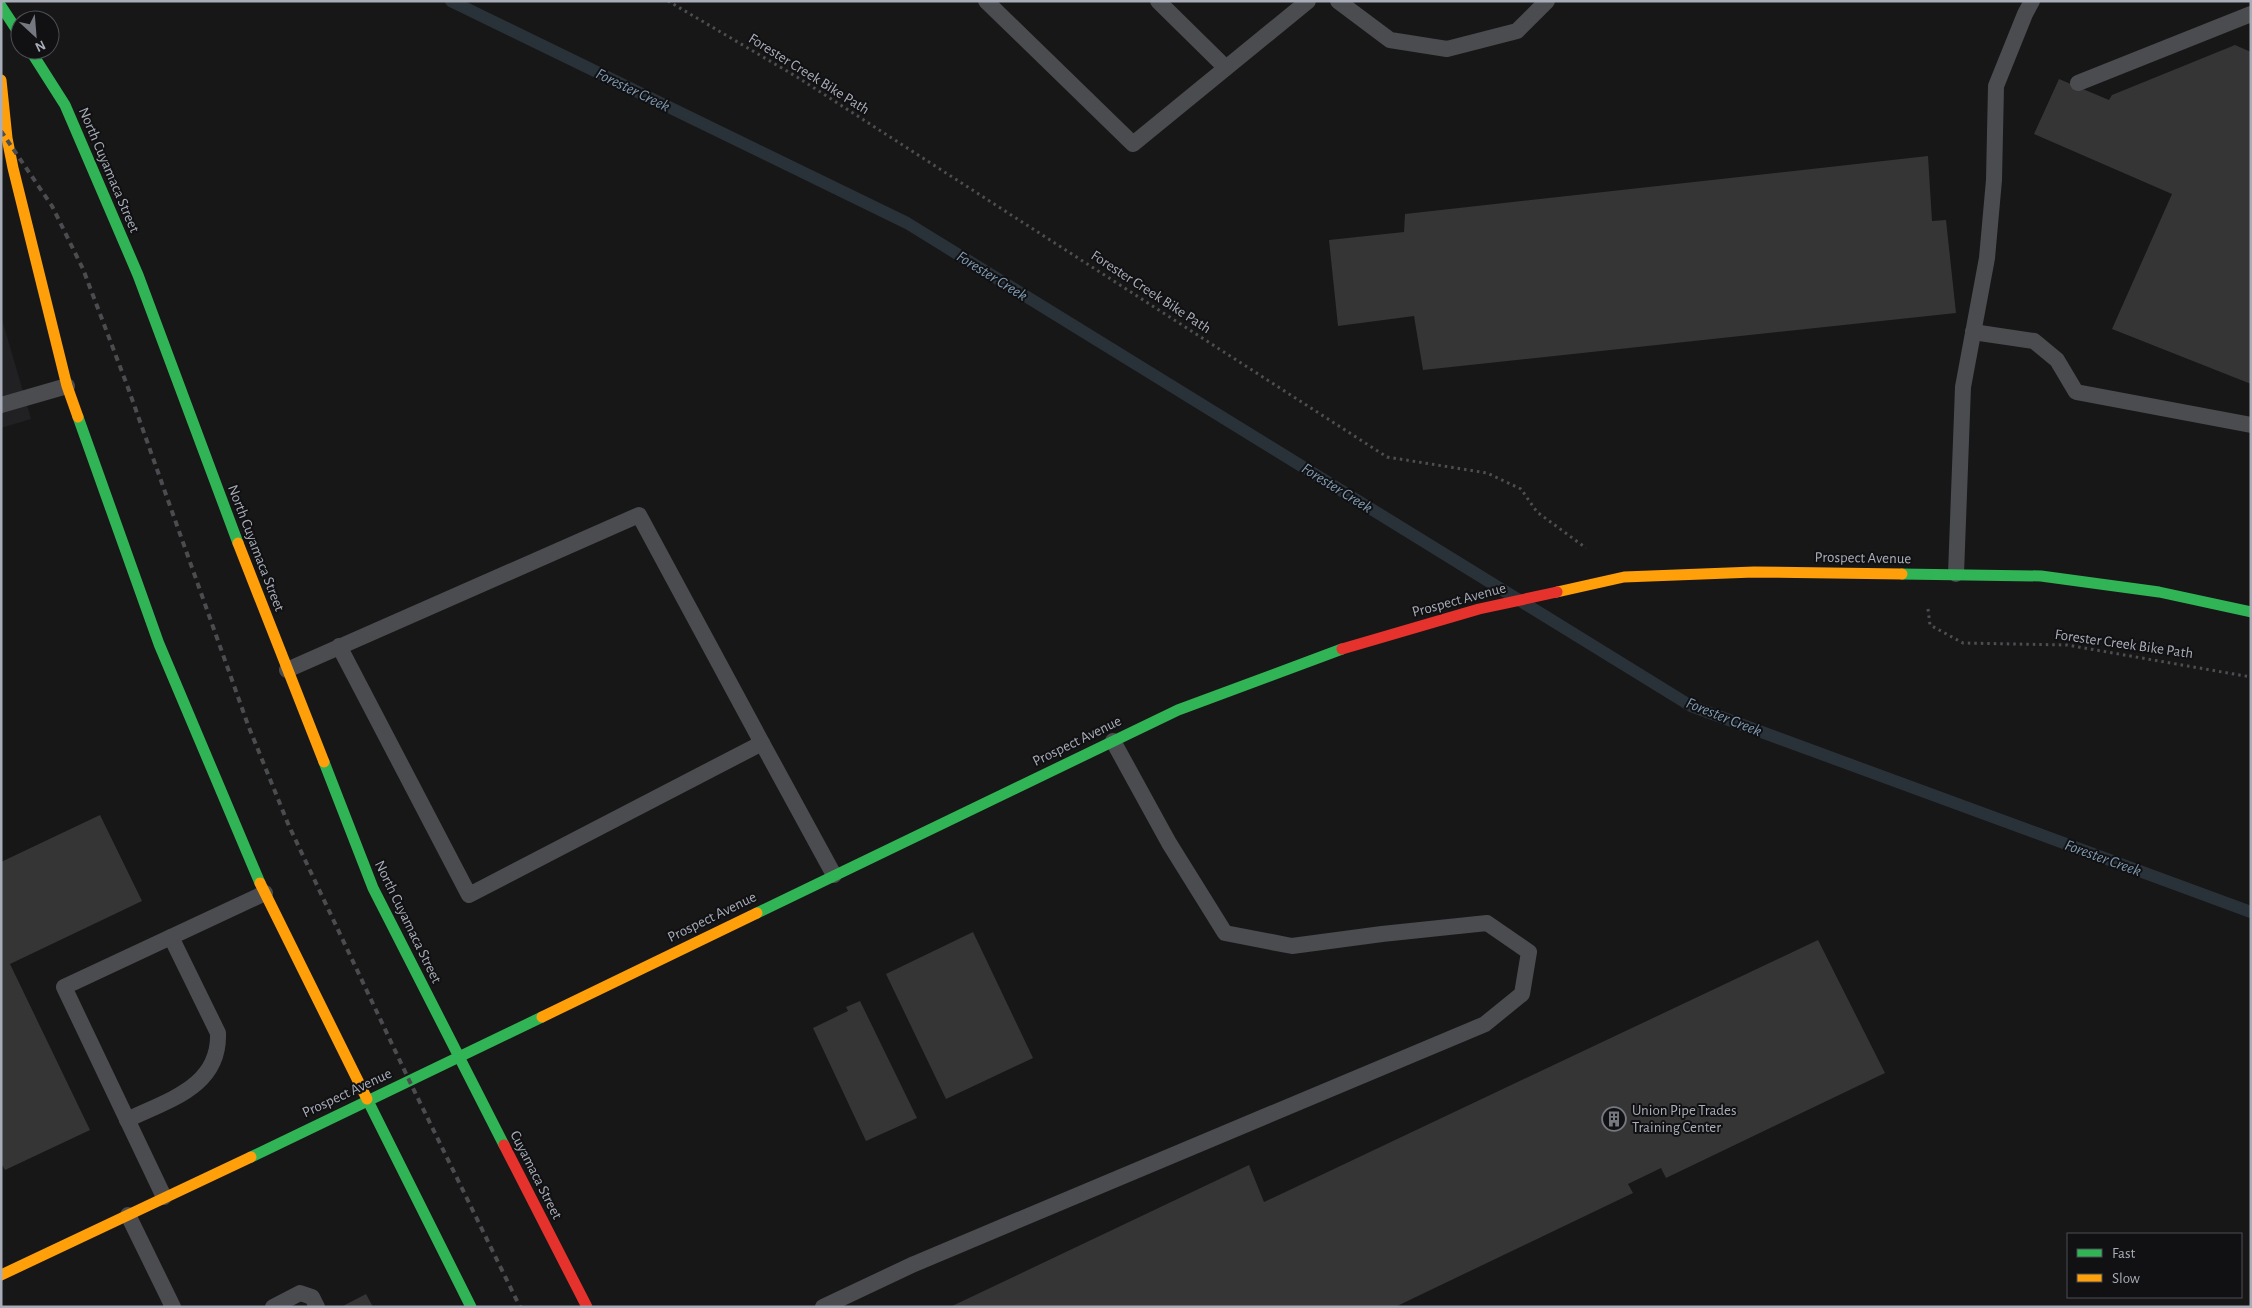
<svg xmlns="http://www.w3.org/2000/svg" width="2252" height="1308" viewBox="0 0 2252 1308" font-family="'Alegreya Sans',sans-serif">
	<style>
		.built { fill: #212123 }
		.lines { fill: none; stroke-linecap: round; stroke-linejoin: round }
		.stream { stroke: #2a3239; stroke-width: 12 }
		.building { fill: #353536 }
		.path { stroke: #4d4e52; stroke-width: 3; stroke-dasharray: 2.5 4; stroke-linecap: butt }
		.lane { stroke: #4b4c50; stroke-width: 16 }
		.fast { stroke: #30b455; stroke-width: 11 }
		.slow { stroke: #ff9f0a; stroke-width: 11 }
		.jam { stroke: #e5322d; stroke-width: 11 }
		.rail { stroke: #4b4c4f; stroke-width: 4; stroke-dasharray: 6 5; stroke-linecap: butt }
		.labels { text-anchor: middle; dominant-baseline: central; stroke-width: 4; stroke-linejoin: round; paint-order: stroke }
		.street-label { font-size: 15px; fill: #a8adb8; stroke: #111113 }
		.poi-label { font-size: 15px; fill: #a8adb8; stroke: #111113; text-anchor: start }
		.water-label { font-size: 16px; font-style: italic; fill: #7f9bb3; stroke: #111113 }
	</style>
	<rect width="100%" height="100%" fill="#171717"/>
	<polygon class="built" points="1,316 31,419 1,428"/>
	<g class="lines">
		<polyline class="stream" points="451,1 907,223 1691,706 2251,912"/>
	</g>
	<g class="building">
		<polygon points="2235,45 2251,52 2251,384 2112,329 2172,194 2034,134 2059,79 2109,100 2112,95"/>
		<polygon points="1928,156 1932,221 1946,220 1956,313 1423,370 1414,316 1338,326 1329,240 1404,232 1405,214"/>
		<polygon points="100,815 142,901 10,964 90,1130 5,1170 1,1163 1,862"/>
		<polygon points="973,932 1033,1058 946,1099 886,974"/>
		<polygon points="1818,940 1885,1073 1666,1178 1661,1168 1628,1184 1633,1193 1395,1307 950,1307 1249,1165 1264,1202"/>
		<polygon points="860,1001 917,1118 866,1141 813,1028 848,1011 846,1007"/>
		<polygon points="366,1294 373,1307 341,1307"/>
	</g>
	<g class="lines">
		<g class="path">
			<polyline points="668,1 797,77 1387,457 1487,473 1521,489 1537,512 1586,548"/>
			<polyline points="1928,609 1930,625 1963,643 2067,645 2251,677"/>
		</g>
		<g class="lane">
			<polyline points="986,1 1133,144 1308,1"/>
			<polyline points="1158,1 1225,67"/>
			<polyline points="1338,1 1390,40 1447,49 1517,31 1547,1"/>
			<polyline points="2078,83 2251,14"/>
			<polyline points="1973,332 2034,341 2057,360 2076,392 2251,425"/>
			<polyline points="1,405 67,386"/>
			<polyline points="1956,574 1963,387 1987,258 1994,180 1996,86 2025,14 2032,1"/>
			<polyline points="287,670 639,515 762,743 469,895 339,646"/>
			<polyline points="762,743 834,875"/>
			<path d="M127,1120C168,1100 220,1087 218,1033L171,937"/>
			<polyline points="164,1197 64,987 265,893"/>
			<polyline points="128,1215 173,1307"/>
			<polyline points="273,1307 300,1293 312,1297 317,1307"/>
			<polyline points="823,1307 914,1264 1485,1024 1522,994 1529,952 1487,923 1382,934 1292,946 1225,933 1169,843 1113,741"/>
		</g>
		<g class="fast">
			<polyline points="1,6 20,35"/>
			<polyline points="30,50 65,105 138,275 238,543"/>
			<polyline points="78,417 159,644 260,883"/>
			<polyline points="1902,574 2041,576 2159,592 2251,612"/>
			<polyline points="324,762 373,888 504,1145"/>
			<polyline points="757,913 1178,710 1342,649"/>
			<polyline points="367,1099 471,1307"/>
			<polyline points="251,1157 542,1017"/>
		</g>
		<g class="slow">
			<polyline points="1,80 7,138 13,168 67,386 78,417"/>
			<polyline points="238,543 324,762"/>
			<polyline points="1557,592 1624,577 1754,572 1902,574"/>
			<polyline points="260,883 367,1099"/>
			<polyline points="542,1017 757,913"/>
			<polyline points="1,1275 251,1157"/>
		</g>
		<g class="jam">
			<polyline points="1342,649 1479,609 1557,592"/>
			<polyline points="504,1145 587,1307"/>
		</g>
		<polyline class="rail" points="1,131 52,206 83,269 127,385 248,725 289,826 409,1080 520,1307"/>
	</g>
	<defs>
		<g id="building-ring" transform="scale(1.25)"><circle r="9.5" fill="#111113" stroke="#757880" stroke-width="1.5"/><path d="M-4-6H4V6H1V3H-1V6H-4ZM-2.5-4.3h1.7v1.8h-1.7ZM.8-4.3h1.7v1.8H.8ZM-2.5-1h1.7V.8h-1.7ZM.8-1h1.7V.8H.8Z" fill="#757880"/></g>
	</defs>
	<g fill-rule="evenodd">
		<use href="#building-ring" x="1614" y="1119"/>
	</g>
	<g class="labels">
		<g class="street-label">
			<text transform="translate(809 74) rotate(32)">Forester Creek Bike Path</text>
			<text transform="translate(109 170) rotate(67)">North Cuyamaca Street</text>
			<text transform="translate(1151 292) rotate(33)">Forester Creek Bike Path</text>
			<text transform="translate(256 548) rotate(69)">North Cuyamaca Street</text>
			<text transform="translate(1863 558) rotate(1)">Prospect Avenue</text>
			<text transform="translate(1459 600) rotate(-15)">Prospect Avenue</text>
			<text transform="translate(2124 644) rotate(8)">Forester Creek Bike Path</text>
			<text transform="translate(1077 741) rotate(-26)">Prospect Avenue</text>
			<text transform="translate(712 917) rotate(-26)">Prospect Avenue</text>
			<text transform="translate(408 922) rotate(64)">North Cuyamaca Street</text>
			<text transform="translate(347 1093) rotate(-25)">Prospect Avenue</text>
			<text transform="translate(536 1175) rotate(63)">Cuyamaca Street</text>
		</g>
		<g class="poi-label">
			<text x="1632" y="1110">Union Pipe Trades<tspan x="1632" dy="17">Training Center</tspan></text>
		</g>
		<g class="water-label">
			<text transform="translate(633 90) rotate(26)">Forester Creek</text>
			<text transform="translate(992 276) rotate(32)">Forester Creek</text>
			<text transform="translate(1337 488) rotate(32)">Forester Creek</text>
			<text transform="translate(1724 717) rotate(22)">Forester Creek</text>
			<text transform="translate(2103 858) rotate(20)">Forester Creek</text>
		</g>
	</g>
	<rect width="2252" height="1308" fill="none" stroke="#a8adb8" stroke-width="5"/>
	<rect x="2067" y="1233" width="175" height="65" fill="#111113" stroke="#4d4f55"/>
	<rect x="2077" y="1249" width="25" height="8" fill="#30b455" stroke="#4d4f55"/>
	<text x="2112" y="1258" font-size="15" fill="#a8adb8">Fast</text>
	<rect x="2077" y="1274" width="25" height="8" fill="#ff9f0a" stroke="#4d4f55"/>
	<text x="2112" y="1283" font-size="15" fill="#a8adb8">Slow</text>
	<g transform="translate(35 35) rotate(154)"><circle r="24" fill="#111113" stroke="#4d4f55"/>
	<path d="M0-4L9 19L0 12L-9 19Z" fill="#757880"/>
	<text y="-8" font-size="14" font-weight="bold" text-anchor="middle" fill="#a8adb8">N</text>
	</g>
</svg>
